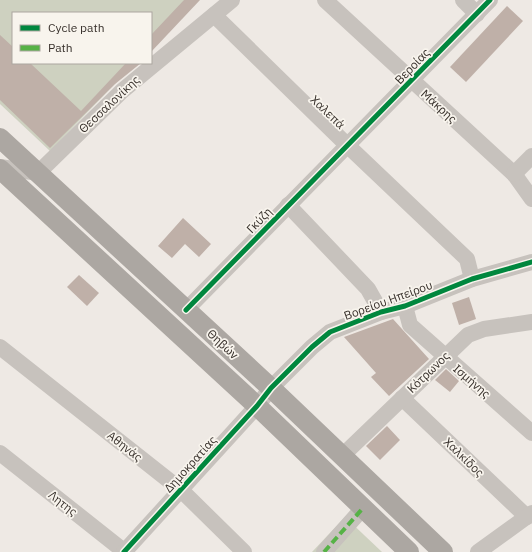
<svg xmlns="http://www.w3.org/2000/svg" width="532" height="552" viewBox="0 0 532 552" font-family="'IBM Plex Sans',sans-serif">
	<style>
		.green { fill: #ced1c0 }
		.building { fill: #bfb0a8 }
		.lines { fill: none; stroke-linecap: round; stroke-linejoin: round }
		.minor { stroke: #c7c2bd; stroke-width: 16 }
		.major { stroke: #aca7a2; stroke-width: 20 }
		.quiet { stroke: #56b246; stroke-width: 4; stroke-dasharray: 8 4; stroke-linecap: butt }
		.cycleway-casing { stroke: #f8f4ed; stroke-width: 8 }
		.cycleway { stroke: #00873e; stroke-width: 5 }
		.labels { text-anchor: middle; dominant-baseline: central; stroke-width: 3.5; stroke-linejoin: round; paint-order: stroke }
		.street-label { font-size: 12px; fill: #37302b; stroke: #f8f4ed }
	</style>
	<rect width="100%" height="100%" fill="#eee9e4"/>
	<g class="green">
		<polygon points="0,0 195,0 151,46 151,13 13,13 13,63 135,63 50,151 0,104"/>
		<polygon points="345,517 382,552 312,552"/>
	</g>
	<g class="building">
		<polygon points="184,0 200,0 151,52 151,35"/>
		<polygon points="507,6 523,21 466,82 450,67"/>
		<polygon points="0,35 13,47 13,63 30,63 81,111 126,63 141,63 115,84 50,148 0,100"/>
		<polygon points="183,218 211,244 199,257 185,244 172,258 158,246"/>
		<polygon points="79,275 99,293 87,306 67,287"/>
		<polygon points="469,297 476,319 459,325 452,303"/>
		<polygon points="393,319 429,359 389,396 371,377 376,373 344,337"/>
		<polygon points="446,369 459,381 450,392 435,380"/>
		<polygon points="387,426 400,440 380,460 366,446"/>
	</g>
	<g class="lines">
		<g class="minor">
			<polyline points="325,0 514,174 532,199"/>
			<polyline points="463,0 477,14"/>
			<polyline points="214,15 347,145 467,259 472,279"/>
			<polyline points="0,167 38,173 122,91 232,0"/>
			<polyline points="514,174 532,156"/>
			<polyline points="288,205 368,289 381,312"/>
			<polyline points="405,306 410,325 532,433"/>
			<polyline points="186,310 490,0"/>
			<polyline points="0,347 181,490 244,552"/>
			<polyline points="402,398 527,517"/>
			<polyline points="0,453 125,552"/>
			<polyline points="342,456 468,335 484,329 532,322"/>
			<polyline points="124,552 257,406 271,388 312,347 330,332 381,312 405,306 472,279 532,262"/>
			<polyline points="324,552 363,508"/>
			<polyline points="478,552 532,513"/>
		</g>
		<g class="major">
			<polyline points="0,138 271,388 443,552"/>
			<polyline points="0,169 257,406 409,552"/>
		</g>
		<polyline class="quiet" points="324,552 363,508"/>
		<g class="cycleway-casing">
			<g id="cycleway">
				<polyline points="186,310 490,0"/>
				<polyline points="124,552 257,406 271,388 312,347 330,332 381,312 405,306 472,279 532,262"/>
			</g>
		</g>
		<use href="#cycleway" class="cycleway"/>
	</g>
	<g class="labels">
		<g class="street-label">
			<text transform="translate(412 66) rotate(-46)">Βεροίας</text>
			<text transform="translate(109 104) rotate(-43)">Θεσσαλονίκης</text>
			<text transform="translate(439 106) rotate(42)">Μάκρης</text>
			<text transform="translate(328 112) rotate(44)">Χαλεπά</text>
			<text transform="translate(259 220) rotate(-46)">Γκύζη</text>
			<text transform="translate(388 300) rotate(-20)">Βορείου Ηπείρου</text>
			<text transform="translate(223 344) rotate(43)">Θηβών</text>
			<text transform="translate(428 372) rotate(-44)">Κότρωνος</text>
			<text transform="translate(472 381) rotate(41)">Ισμήνης</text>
			<text transform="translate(125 446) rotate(38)">Αθηνάς</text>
			<text transform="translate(464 457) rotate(44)">Χαλκίδος</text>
			<text transform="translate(190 464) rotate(-48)">Δημοκρατίας</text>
			<text transform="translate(63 503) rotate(38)">Λητης</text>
		</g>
	</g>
	<rect x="12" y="12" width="140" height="52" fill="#f8f4ed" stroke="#aba69f"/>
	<rect x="20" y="25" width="20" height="6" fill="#00873e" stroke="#aba69f"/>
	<text x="48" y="32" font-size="12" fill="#37302b">Cycle path</text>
	<rect x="20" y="45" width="20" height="6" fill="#56b246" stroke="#aba69f"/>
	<text x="48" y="52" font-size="12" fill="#37302b">Path</text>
</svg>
